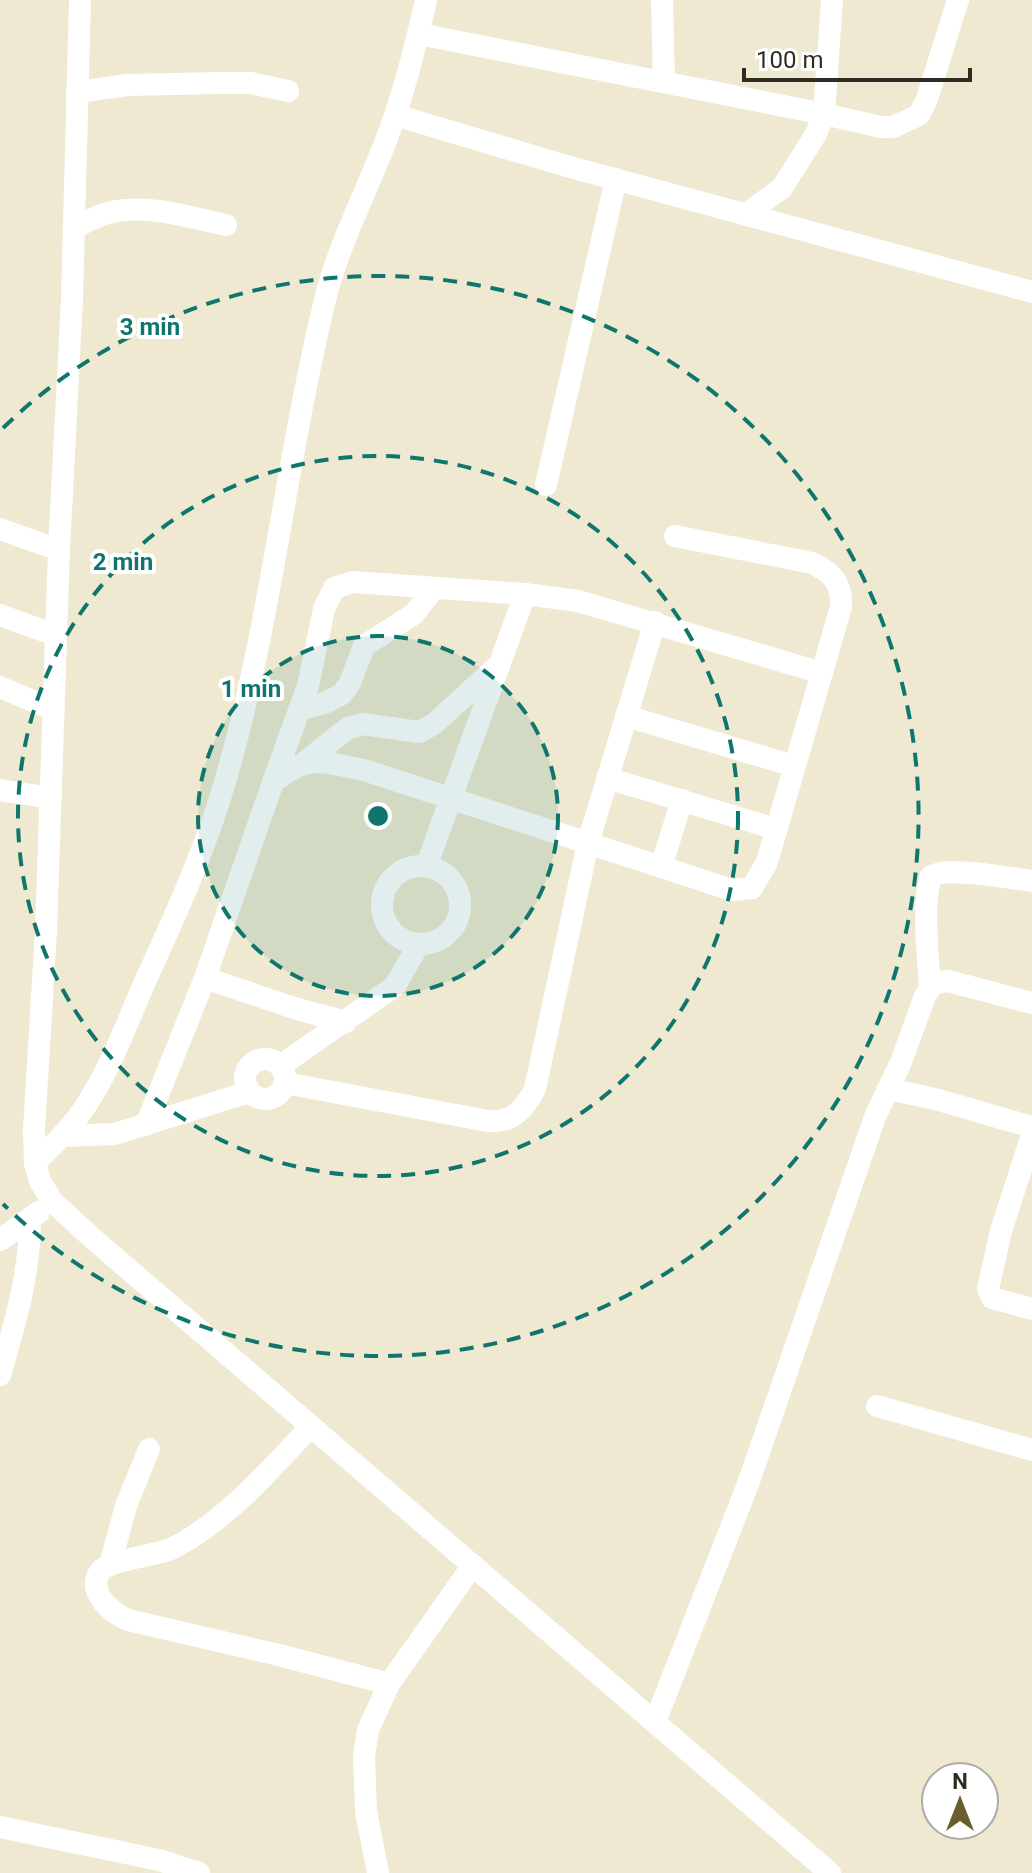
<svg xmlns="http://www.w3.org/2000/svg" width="1032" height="1873" viewBox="0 0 1032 1873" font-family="Roboto,sans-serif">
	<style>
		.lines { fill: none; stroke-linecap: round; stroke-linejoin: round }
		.minor { stroke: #fff; stroke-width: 22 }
		.ring { fill: none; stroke: #0f766e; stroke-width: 4; stroke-dasharray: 14 10 }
		.centre { fill: #0f766e; stroke: #fff; stroke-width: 4 }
		.ring-label { font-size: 24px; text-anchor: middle; font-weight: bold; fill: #0f766e; stroke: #fff; stroke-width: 8; stroke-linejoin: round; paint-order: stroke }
	</style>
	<rect width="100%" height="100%" fill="#eee9d0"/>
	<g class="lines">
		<g class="minor">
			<polyline points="80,0 72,299 59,550 46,931 34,1130 35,1163 40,1181 52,1201 91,1237 830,1873"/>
			<polyline points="662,0 664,80"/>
			<polyline points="419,34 824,114 832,0"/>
			<polyline points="77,92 128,85 219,83 251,83 288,91"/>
			<polyline points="395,115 570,167 1032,292"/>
			<polyline points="745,215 782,188 816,134 824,114 881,127 893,127 919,115 927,99 958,0"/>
			<path d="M74,228C85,223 96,216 108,213C146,203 188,217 226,225"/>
			<polyline points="546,485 616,179"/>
			<polyline points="0,529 59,550"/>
			<polyline points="0,615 55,635"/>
			<polyline points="0,687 54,710"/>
			<polyline points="299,710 325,703 342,694 350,683 364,646 414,614 434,588"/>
			<polyline points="626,716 794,766"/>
			<polyline points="305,762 348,728 363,724 419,732 434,724 495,668"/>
			<polyline points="607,778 776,829"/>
			<polyline points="273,782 308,686 324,609 334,588 353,582 525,594 578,601 822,673"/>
			<polyline points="0,790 51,798"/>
			<circle cx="421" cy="905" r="39"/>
			<polyline points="426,867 525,594"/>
			<polyline points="661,867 682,800"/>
			<polyline points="205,978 297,1009 346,1022"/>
			<path d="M930,986C928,959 922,901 931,876C949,866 1009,878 1032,881"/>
			<circle cx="265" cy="1079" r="20"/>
			<polyline points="280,1066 395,986 419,944"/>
			<path d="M285,1083L488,1121C513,1123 524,1109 535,1089L588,843L655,622"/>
			<polyline points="888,1089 935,1099 1032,1127"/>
			<path d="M146,1125L205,978L273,782C312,753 319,762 364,770L732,890L752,888L767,862L841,607C842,583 833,573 812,563L675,536"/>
			<polyline points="1032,1135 1001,1231 988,1289 992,1298 1032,1309"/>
			<polyline points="62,1136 115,1134 249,1092"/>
			<path d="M35,1163C53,1145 71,1128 85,1107C110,1070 126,1025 144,984C174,918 205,851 225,782C271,625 286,459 325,300C338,246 365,195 385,143C403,97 415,48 426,0"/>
			<polyline points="0,1240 39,1212"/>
			<path d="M0,1375C15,1324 30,1273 30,1219"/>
			<polyline points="877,1406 1032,1450"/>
			<path d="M311,1426C272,1468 225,1522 173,1548C158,1556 106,1559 99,1573C88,1594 112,1613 128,1620L279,1655L389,1684"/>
			<polyline points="110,1565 126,1506 149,1449"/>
			<polyline points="655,1722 748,1484 875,1117 901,1062 925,996 934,983 948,981 1032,1003"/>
			<polyline points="0,1827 159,1860 199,1873"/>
			<polyline points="378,1873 366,1811 364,1757 368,1730 389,1684 473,1565"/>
		</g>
	</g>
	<circle cx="378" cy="816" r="180" fill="#0f766e" fill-opacity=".12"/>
	<g class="ring">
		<circle cx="378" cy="816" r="180"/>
		<circle cx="378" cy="816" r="360"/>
		<path d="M3 428A540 540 0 1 1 3 1204"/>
	</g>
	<circle cx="378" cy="816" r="12" class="centre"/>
	<g class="ring-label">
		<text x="150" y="335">3 min</text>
		<text x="123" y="570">2 min</text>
		<text x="251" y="697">1 min</text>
	</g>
	<g transform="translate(960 1801)"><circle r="38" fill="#ffffff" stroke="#acaba7" stroke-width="2"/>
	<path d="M0-6L14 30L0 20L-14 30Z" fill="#6a5f2c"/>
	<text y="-12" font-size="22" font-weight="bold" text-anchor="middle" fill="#2f2d23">N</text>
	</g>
	<path d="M744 68v12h226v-12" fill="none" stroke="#2f2d23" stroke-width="4"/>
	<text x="756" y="68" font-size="24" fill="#2f2d23" stroke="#ffffff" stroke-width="6" paint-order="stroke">100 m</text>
</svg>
